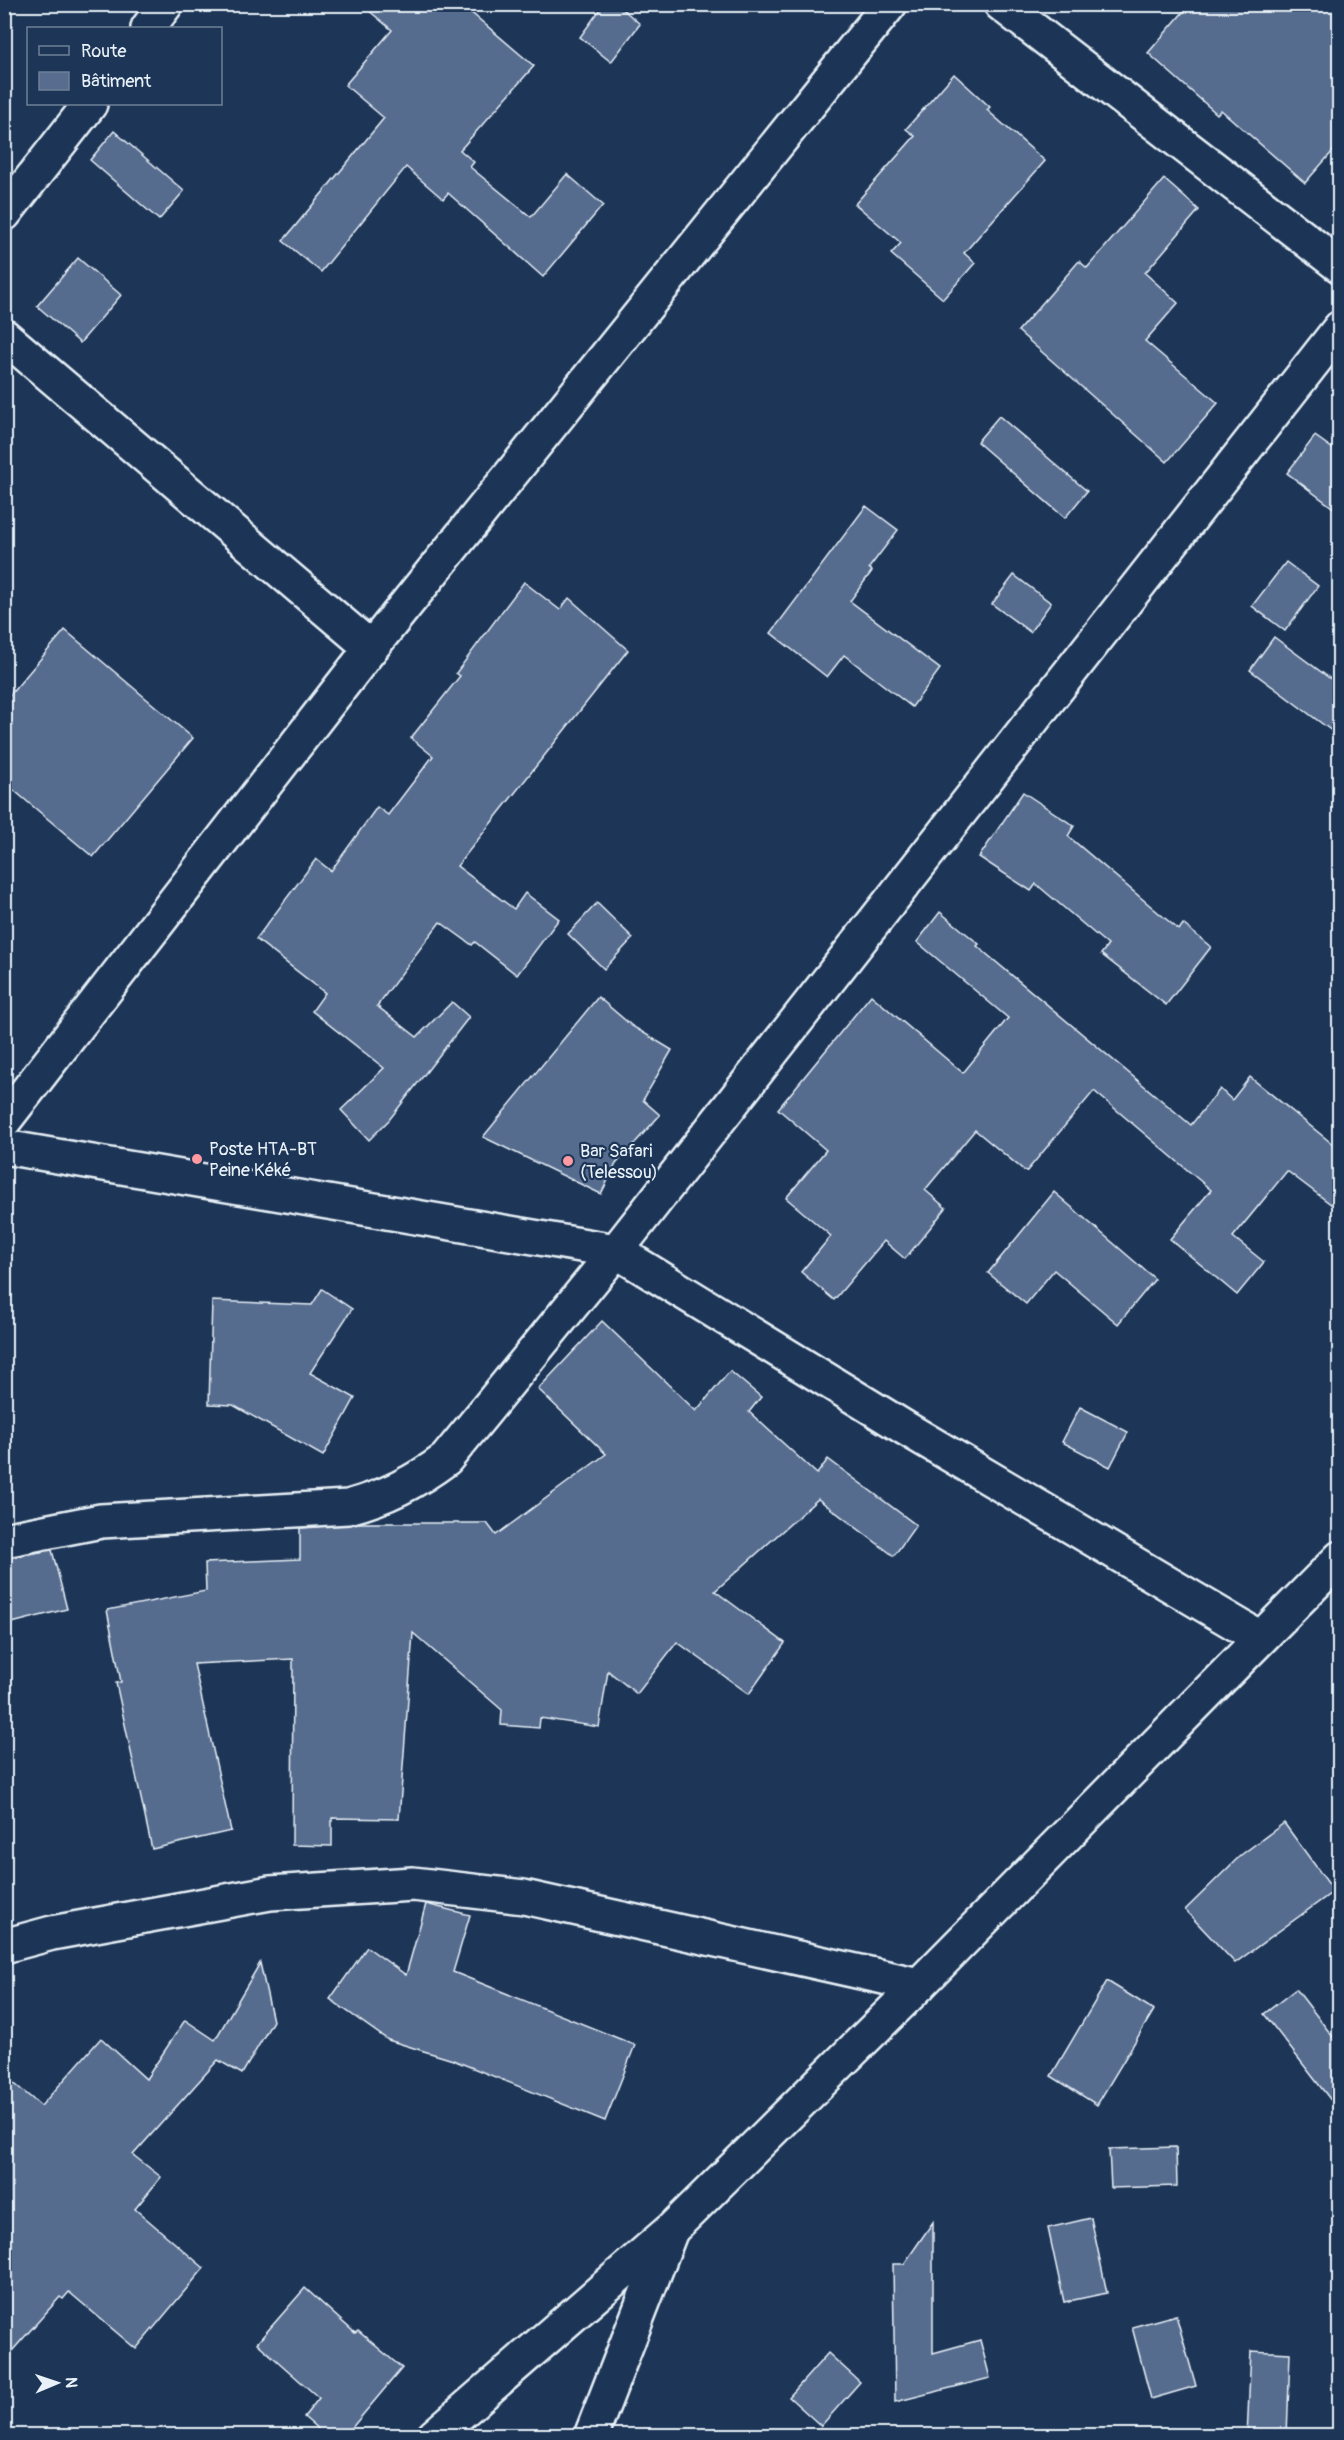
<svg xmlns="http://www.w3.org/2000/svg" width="1344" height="2440" viewBox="0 0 1344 2440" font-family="Pangolin,sans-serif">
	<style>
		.building { fill: #576c8f; stroke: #e8f1f8; stroke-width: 1.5 }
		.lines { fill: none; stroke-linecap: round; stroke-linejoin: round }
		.minor-casing { stroke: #e8f1f8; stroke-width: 38 }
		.minor { stroke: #1d3557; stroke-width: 33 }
		.poi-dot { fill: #ff9aa2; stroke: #1d3557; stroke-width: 2 }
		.labels { text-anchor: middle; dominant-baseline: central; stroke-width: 4.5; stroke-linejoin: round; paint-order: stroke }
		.poi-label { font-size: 18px; fill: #e8f1f8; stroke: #1d3557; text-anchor: start }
	</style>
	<rect width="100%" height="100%" fill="#1d3557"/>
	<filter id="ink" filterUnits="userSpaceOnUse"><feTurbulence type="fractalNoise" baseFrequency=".0167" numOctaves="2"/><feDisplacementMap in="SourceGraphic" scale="12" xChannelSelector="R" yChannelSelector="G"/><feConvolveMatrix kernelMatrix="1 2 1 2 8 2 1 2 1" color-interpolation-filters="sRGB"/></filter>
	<g filter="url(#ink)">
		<g class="building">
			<polygon points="361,4 461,4 534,66 460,150 474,162 470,167 531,217 567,174 603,205 543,277 448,193 443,199 406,167 321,272 283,241 384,118 345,85 392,30"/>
			<polygon points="604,4 617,4 640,24 611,62 580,37"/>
			<polygon points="1190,4 1340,4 1340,143 1305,183 1221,110 1217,114 1148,53"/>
			<polygon points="954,74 990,107 987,110 1045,161 964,253 975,263 943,299 891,254 901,243 855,204 915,136 906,129"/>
			<polygon points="114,131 184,191 159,220 90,160"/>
			<polygon points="1164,179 1199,210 1145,273 1178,303 1145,341 1218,403 1167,462 1018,331 1079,261 1087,268"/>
			<polygon points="78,258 121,295 80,343 37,306"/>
			<polygon points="999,416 1087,491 1065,518 977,442"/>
			<polygon points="1315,436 1340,454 1340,513 1287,473"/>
			<polygon points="866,506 898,530 869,568 872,571 850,601 940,669 912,707 844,655 827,677 771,633"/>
			<polygon points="1286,562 1318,586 1285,631 1252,606"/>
			<polygon points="1014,575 1051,603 1030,632 992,604"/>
			<polygon points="524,582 560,610 569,598 628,650 457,866 514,909 525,893 559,919 517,975 475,942 472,945 440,922 377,1006 417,1037 452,1002 469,1017 389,1120 369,1140 341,1110 384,1068 312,1011 325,993 256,939 316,859 331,871 377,807 388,815 433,756 411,738 460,676 456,673"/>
			<polygon points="65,630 193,738 93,857 4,782 4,702"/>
			<polygon points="1274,637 1340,686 1340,737 1250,670"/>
			<polygon points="1023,792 1074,826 1068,836 1179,930 1183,924 1211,947 1166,1005 1101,954 1108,945 1036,884 1031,891 979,857"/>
			<polygon points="597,903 633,938 604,969 568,934"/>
			<polygon points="940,912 979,944 977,946 1191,1125 1220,1089 1232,1100 1250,1077 1340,1150 1340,1211 1287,1171 1233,1237 1264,1262 1237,1295 1170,1239 1211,1190 1094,1091 1026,1172 975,1130 925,1190 946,1208 905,1259 884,1241 834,1300 801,1272 831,1236 786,1198 826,1150 778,1109 871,995 963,1073 1008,1018 917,942"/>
			<polygon points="598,997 632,1026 672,1050 643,1100 660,1115 616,1164 601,1194 483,1137"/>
			<polygon points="1054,1192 1155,1279 1118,1324 1054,1270 1026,1304 988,1273"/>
			<polygon points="322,1289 352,1309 310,1373 355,1398 323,1456 233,1405 209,1404 212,1301 312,1305"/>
			<polygon points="602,1321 696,1411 730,1371 761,1397 749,1412 817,1474 828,1459 916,1525 894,1556 818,1499 715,1591 785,1643 749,1694 677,1642 637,1694 608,1671 599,1727 540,1718 539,1728 501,1725 502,1710 413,1633 399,1819 332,1818 332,1846 292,1845 293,1659 194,1664 231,1831 152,1849 116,1683 121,1682 107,1610 206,1591 205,1563 300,1559 300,1528 360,1523 487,1523 496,1535 606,1454 538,1389"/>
			<polygon points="1080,1407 1128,1432 1110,1467 1062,1442"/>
			<polygon points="52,1550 67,1609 4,1625 4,1558"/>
			<polygon points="1284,1823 1334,1891 1235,1963 1185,1910 1241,1855"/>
			<polygon points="426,1904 470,1915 453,1972 635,2045 605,2121 453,2060 388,2040 330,1999 367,1947 406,1975"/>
			<polygon points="260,1963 273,2021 242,2074 218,2060 133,2155 161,2177 135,2209 204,2268 136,2349 69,2292 63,2299 60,2297 4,2360 4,2075 41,2106 101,2038 146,2079 185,2020 215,2040"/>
			<polygon points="1107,1981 1154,2010 1097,2105 1051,2076"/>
			<polygon points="1296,1989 1340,2046 1340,2112 1264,2014"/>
			<polygon points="1176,2147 1177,2186 1111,2188 1109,2149"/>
			<polygon points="1091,2218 1107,2293 1064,2302 1048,2228"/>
			<polygon points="933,2222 933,2353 980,2340 990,2378 895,2402 893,2264 904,2264"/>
			<polygon points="305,2288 355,2333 358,2331 402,2368 345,2436 326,2436 304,2417 319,2398 257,2343"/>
			<polygon points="1176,2315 1196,2386 1151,2399 1132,2327"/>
			<polygon points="1251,2351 1290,2353 1287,2436 1247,2436"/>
			<polygon points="828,2353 860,2382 821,2426 789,2397"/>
		</g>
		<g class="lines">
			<g class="minor-casing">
				<g id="minor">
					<polyline points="1001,4 1340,266"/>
					<polyline points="148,28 166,4"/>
					<polyline points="4,214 90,104"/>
					<polyline points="4,336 371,648"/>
					<polyline points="4,1121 371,648 890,4"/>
					<polyline points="4,1147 616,1251 905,1428 1260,1638"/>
					<path d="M4,1540L101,1521L348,1507C386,1497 415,1482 446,1459L616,1251L1340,328"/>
					<polyline points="4,1946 52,1933 270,1893 413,1884 524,1897 919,1985"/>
					<polyline points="434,2436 672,2229 919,1985 1340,1558"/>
					<polyline points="591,2436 670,2233"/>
				</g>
			</g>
			<use href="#minor" class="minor"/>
		</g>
	</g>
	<g class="poi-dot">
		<circle cx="197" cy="1159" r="6"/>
		<circle cx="568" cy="1161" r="6"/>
	</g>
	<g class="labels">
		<g class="poi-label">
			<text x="209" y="1149">Poste HTA-BT<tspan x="209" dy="21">Peine Kéké</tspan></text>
			<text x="580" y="1151">Bar Safari<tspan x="580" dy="21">(Telessou)</tspan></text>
		</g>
	</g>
	<rect width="1344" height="2440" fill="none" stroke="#1d3557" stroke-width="24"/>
	<rect x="12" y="12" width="1320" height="2416" fill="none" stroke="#e8f1f8" stroke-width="2" filter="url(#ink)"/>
	<rect x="27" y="27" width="195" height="78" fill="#1d3557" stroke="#6e8097" stroke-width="1.5"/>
	<rect x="39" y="46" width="30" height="9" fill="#1d3557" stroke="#6e8097" stroke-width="1.5"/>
	<text x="81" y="57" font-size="18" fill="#e8f1f8">Route</text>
	<rect x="39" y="72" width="30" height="18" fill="#576c8f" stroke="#6e8097" stroke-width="1.5"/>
	<text x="81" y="87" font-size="18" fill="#e8f1f8">Bâtiment</text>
	<g transform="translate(57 2383) rotate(88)" stroke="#1d3557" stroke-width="4.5" paint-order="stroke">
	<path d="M0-4.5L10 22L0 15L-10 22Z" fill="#e8f1f8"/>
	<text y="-9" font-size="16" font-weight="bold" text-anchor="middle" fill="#e8f1f8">N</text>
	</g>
</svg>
